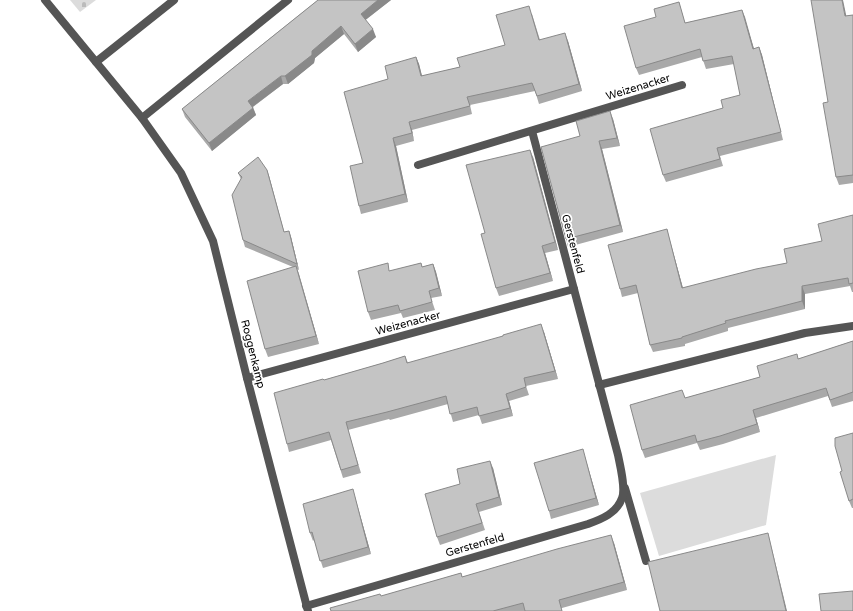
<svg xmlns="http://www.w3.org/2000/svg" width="853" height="611" viewBox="0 0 853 611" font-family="'Varela Round',sans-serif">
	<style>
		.cemetery { fill: url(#cemetery-stones) }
		.park { fill: #dcdcdc }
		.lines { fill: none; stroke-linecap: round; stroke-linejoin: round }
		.minor { stroke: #555; stroke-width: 8 }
		.wall { fill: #a9a9a9 }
		.shaded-wall { fill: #898989 }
		.building { fill: #c4c4c4; stroke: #898989 }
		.labels { text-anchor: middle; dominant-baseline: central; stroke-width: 3.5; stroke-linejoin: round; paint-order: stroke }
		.street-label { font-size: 11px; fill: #000; stroke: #fff }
	</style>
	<defs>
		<pattern id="cemetery-stones" width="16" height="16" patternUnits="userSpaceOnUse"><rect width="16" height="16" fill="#dcdcdc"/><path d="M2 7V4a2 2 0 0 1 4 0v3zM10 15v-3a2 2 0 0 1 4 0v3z" fill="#bbb"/></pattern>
	</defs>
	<rect width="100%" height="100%" fill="#fff"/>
	<polygon class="cemetery" points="70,0 96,0 80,12"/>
	<polygon class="park" points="776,455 766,525 659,556 640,493"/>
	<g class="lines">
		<g class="minor">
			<polyline points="45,0 142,118 181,173 213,241 247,378 308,611"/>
			<polyline points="96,62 174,0"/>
			<polyline points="142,118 288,0"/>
			<polyline points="418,165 682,85"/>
			<polyline points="247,378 574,289"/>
			<polyline points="599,385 805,333 853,326"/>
			<polyline points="625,488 646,561"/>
			<path d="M306,606L588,524C602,519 617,513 622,498C626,489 620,465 618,455L532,131"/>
		</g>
	</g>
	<g class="wall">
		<polygon points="318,0 391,0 365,20 376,37 358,52 344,34 315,58 314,63 288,84 283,84 253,107 256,115 212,151 185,117 182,109 274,35"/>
		<polygon points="679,2 685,23 742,10 754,49 759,47 762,55 783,140 720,156 723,166 666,182 663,175 723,108 740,95 734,64 706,69 702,57 639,75 636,68 656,17"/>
		<polygon points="532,14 540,40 568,41 582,91 539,104 535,91 470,105 472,114 412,130 414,141 396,146 408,202 361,214 359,206 363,163 388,79 416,57 419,64 422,76 460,67 505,45"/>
		<polygon points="853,15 853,183 839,185 836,177 828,102 847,16"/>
		<polygon points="613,119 620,146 602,149 623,232 568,247 566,239 580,136"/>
		<polygon points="533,157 558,250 545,253 553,281 499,296 496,288 485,233"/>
		<polygon points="267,170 269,176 284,232 289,231 291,237 299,270 297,269 319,344 268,357 265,349 293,267 245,247 243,240 241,179 238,173"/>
		<polygon points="853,215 853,292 852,292 850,286 805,294 805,309 728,328 728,331 685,344 685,346 653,352 650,345 638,293 622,297 620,289 667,229 669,237 683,288 787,263 822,241"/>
		<polygon points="421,263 422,267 433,264 436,272 442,296 431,298 435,310 403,318 401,313 371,320 368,312 391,271"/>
		<polygon points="544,332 558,379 526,386 529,395 509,401 513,416 482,424 479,415 453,422 448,404 390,420 389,419 348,430 361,473 343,478 331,440 289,452 287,444 324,380 383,363 405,356 408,363"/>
		<polygon points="853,341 853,401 832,407 828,396 756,418 760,432 723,444 700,450 697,443 645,458 642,450 685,398 760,377 798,359"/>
		<polygon points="853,433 853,508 852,508 849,501 842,471"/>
		<polygon points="585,457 599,505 551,519 549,511"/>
		<polygon points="493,468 502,505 479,512 485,530 440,545 437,537 460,484"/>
		<polygon points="355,497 371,554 323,568 314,540 313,541 310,533"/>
		<polygon points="614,543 627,590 562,608 524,611 331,611 461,573 462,577"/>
	</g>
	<g class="shaded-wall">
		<polygon points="378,0 391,0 363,22 361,14"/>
		<polygon points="842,0 843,0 848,24 845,16"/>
		<polygon points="742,10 745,17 756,56 753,49"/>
		<polygon points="341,26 344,34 315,58 314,63 288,84 285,76 312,51"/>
		<polygon points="373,29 376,37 358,52 355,44"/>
		<polygon points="565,33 568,41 582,91 579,84"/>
		<polygon points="759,47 762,55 783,140 781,132"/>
		<polygon points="416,57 419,64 424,84 421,76"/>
		<polygon points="281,76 283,84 251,108 248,101"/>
		<polygon points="253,108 256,115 212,151 209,143"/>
		<polygon points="610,111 613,119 620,146 617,138"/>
		<polygon points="409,122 412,130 414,141 412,133"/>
		<polygon points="393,138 396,146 408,202 405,194"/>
		<polygon points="599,141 602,149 623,232 620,225"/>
		<polygon points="530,150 533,157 558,250 555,242"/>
		<polygon points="267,170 269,176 286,239 284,232"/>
		<polygon points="667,229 669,237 685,296 682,288"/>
		<polygon points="289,231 291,237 299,270 297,264"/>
		<polygon points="542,246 545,253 553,281 550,273"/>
		<polygon points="433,264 436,272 442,296 439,288"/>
		<polygon points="296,266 299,274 319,344 316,336"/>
		<polygon points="802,286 805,294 805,309 802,301"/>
		<polygon points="541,324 544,332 558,379 555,371"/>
		<polygon points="506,394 509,401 513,416 510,408"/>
		<polygon points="753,410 756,418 760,432 757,424"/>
		<polygon points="583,449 585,457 599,505 596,498"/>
		<polygon points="490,461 493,468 502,505 499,497"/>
		<polygon points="353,489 355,497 371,554 368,547"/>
		<polygon points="768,533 769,537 787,611 786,611"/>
		<polygon points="611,535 614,543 627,590 624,582"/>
	</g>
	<g class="building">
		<polygon points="318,0 378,0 361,14 373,29 355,44 341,26 312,51 312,55 285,76 281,76 248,101 253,108 209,143 182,109"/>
		<polygon points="811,0 842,0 845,16 853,15 853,175 836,177 823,103 828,102"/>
		<polygon points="679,2 685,23 742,10 753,49 759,47 781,132 717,148 720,159 663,175 650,129 723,108 721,100 740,95 732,56 703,61 700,49 636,68 624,26 656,17 654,9"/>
		<polygon points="529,6 539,40 565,33 579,84 537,96 532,83 467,97 470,106 409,122 412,133 393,138 405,194 359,206 350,166 363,163 344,92 388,79 385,66 416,57 421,76 460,67 457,58 505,45 496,15"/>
		<polygon points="610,111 617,138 599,141 620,225 566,239 541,147 580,136 576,121"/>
		<polygon points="530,150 555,242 542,246 550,273 496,288 481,234 485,233 466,165"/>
		<polygon points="258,157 267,170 284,232 289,231 297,264 243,240 232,195 242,177 238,173"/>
		<polygon points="853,215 853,283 849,284 848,278 802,286 802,301 725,321 726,323 682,337 682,338 650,345 636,285 620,289 608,245 667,229 682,288 756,269 787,263 784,249 822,241 818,224"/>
		<polygon points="388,263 389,271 421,263 422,267 433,264 439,288 429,291 432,302 400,311 398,305 368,312 358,271"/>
		<polygon points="296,266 316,336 265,349 247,281"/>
		<polygon points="541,324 555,371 524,378 526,387 506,394 510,408 479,416 477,407 450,414 446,396 387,412 346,422 358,465 341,470 329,432 287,444 274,393 323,379 324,380 383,363 405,356 407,363 503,336 503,335"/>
		<polygon points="853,341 853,392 830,400 826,388 753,410 757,424 720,436 697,442 695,435 642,450 630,405 682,390 685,398 760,377 757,366 797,354 798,359"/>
		<polygon points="853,433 853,499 849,501 840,472 842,471 835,446 835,438"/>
		<polygon points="583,449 596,498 549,511 534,463"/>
		<polygon points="490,461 499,497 476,504 482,523 437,537 425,494 460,484 457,469"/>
		<polygon points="353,489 368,547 320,561 312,532 310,533 303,504"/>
		<polygon points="768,533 786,611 660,611 648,562"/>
		<polygon points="611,535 624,582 559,600 562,611 525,611 523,603 493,611 331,611 330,608 380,594 381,596 461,573 462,577 557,549"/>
		<polygon points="853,591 853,611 821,611 819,594"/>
	</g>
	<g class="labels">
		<g class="street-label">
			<text transform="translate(638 87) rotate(-17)">Weizenacker</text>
			<text transform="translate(573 244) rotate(75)">Gerstenfeld</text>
			<text transform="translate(408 323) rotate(-15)">Weizenacker</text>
			<text transform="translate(253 354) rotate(76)">Roggenkamp</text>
			<text transform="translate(475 545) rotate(-16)">Gerstenfeld</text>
		</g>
	</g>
</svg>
